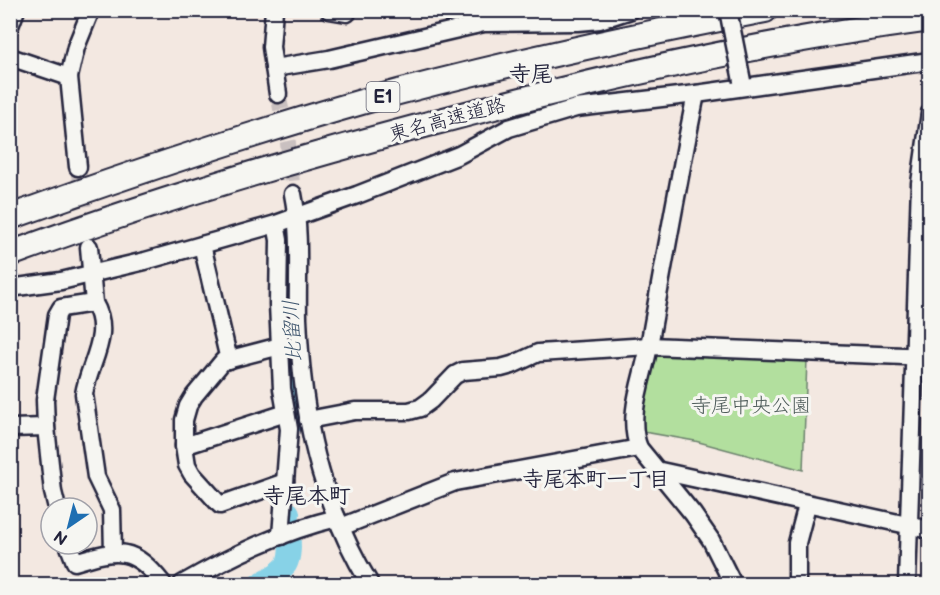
<svg xmlns="http://www.w3.org/2000/svg" width="940" height="595" font-family="'Balsamiq Sans','Klee One',sans-serif">
	<style>
		.green { fill: #b2df9e; stroke: #6a806c; stroke-width: 1.5 }
		.lines { fill: none; stroke-linecap: round; stroke-linejoin: round }
		.river { stroke: #87d2e7; stroke-width: 22 }
		.minor-tunnel { stroke: #c9c0c0; stroke-width: 16; stroke-dasharray: 16 8; stroke-linecap: butt }
		.minor-casing { stroke: #22223b; stroke-width: 21 }
		.highway-casing { stroke: #22223b; stroke-width: 28 }
		.minor { stroke: #f6f6f2; stroke-width: 16 }
		.highway { stroke: #f6f6f2; stroke-width: 24 }
		.minor-bridge-casing { stroke: #22223b; stroke-width: 21; stroke-linecap: butt }
		.minor-bridge { stroke: #f6f6f2; stroke-width: 16 }
		.labels { text-anchor: middle; stroke-width: 6; stroke-linejoin: round; paint-order: stroke }
		.shield { fill: #f6f6f2; stroke: #626272; stroke-width: 1.5 }
		.shield-label { font-size: 18px; font-weight: bold; fill: #22223b }
		.street-label { font-size: 20px; fill: #22223b; stroke: #f6f6f2 }
		.park-label { font-size: 20px; fill: #4d5b59; stroke: #f6f6f2 }
		.water-label { font-size: 21px; font-style: italic; fill: #40576f; stroke: #f6f6f2 }
		.neighbourhood-label { font-size: 21px; font-weight: bold; fill: #22223b; stroke: #f6f6f2 }
		.quarter-label { font-size: 22px; font-weight: bold; fill: #22223b; stroke: #f6f6f2 }
	</style>
	<rect width="100%" height="100%" fill="#f3e8e1"/>
	<filter id="ink" filterUnits="userSpaceOnUse"><feTurbulence type="fractalNoise" baseFrequency=".0167" numOctaves="2"/><feDisplacementMap in="SourceGraphic" scale="12" xChannelSelector="R" yChannelSelector="G"/><feConvolveMatrix kernelMatrix="1 2 1 2 8 2 1 2 1" color-interpolation-filters="sRGB"/></filter>
	<g filter="url(#ink)">
		<path class="green" d="M655 353 807 359 803 470 695 441 639 431V413Z"/>
		<g class="lines">
			<g class="river">
				<path d="M291 242C287 300 288 362 299 420"/>
				<path d="M259 584C267 579 280 573 286 565 294 551 287 528 289 513"/>
			</g>
			<g class="minor-tunnel">
				<path d="M278 94 288 143 293 194"/>
				<path d="M78 167 88 237"/>
			</g>
			<g class="minor-casing">
				<g id="minor">
					<path d="M274 10 271 47 278 94"/>
					<path d="M329 10 347 13"/>
					<path d="M468 10 473 17 474 25"/>
					<path d="M10 26 16 10"/>
					<path d="M10 57 69 77"/>
					<path d="M274 68 329 59 484 23 578 22 600 20 631 10"/>
					<path d="M696 94C679 178 664 262 649 346 643 379 626 416 639 448L693 514 711 540 733 584"/>
					<path d="M78 167 69 77 76 47 91 10"/>
					<path d="M293 194C301 234 297 277 298 318 302 416 319 500 370 584"/>
					<path d="M276 224 279 240 278 304 282 389 289 429 281 536"/>
					<path d="M202 245 229 360"/>
					<path d="M10 288 61 281 145 261 276 224 357 195 459 155 509 128 576 108 696 94 930 61"/>
					<path d="M94 303C113 335 89 362 84 394L96 477 112 510 113 553"/>
					<path d="M280 346 223 361 194 396 188 406 184 420V446L187 465 192 474 220 505 285 482"/>
					<path d="M308 420 355 411H409L420 408 431 400 455 375 463 371 501 368 512 365 538 353 649 346 930 357"/>
					<path d="M10 428 46 427"/>
					<path d="M184 446 286 413"/>
					<path d="M656 470 930 530"/>
					<path d="M57 508 53 492 46 427 45 400 57 315 61 308 94 303 89 247"/>
					<path d="M341 527 455 482 639 448"/>
					<path d="M68 544 75 562C119 548 134 547 163 584"/>
					<path d="M182 584C231 556 282 531 337 518"/>
					<path d="M797 584V543L807 505"/>
					<path d="M907 584 920 183 930 113"/>
				</g>
			</g>
			<g class="highway-casing">
				<g id="highway">
					<path d="M10 217C127 175 246 135 365 101 497 65 631 36 765 10"/>
					<path d="M10 254C145 204 282 163 421 126 588 81 757 42 930 19"/>
				</g>
			</g>
			<use href="#minor" class="minor"/>
			<use href="#highway" class="highway"/>
			<g class="minor-bridge-casing">
				<path id="minor-bridge" d="M728 10 742 81"/>
			</g>
			<use href="#minor-bridge" class="minor-bridge"/>
		</g>
	</g>
	<g class="labels">
		<rect class="shield" x="366.5" y="82" width="33" height="30" rx="4.5"/>
		<g class="shield-label">
			<text x="383" y="103">E1</text>
		</g>
		<g class="street-label">
			<text transform="translate(447 119) rotate(-15)" y="7">東名高速道路</text>
		</g>
		<g class="park-label">
			<text x="751" y="412">寺尾中央公園</text>
		</g>
		<g class="water-label">
			<text transform="translate(292 331) rotate(-93)" y="7">比留川</text>
		</g>
		<g class="neighbourhood-label">
			<text x="596" y="486">寺尾本町一丁目</text>
		</g>
		<g class="quarter-label">
			<text x="531" y="81">寺尾</text>
			<text x="307" y="503">寺尾本町</text>
		</g>
	</g>
	<rect width="940" height="595" fill="none" stroke="#f6f6f2" stroke-width="36"/>
	<rect x="18" y="18" width="904" height="559" fill="none" stroke="#22223b" stroke-width="2" filter="url(#ink)"/>
	<g transform="translate(69 526) rotate(215)"><circle r="28" fill="#f6f6f2" stroke="#a1a1a9" stroke-width="1.5"/>
	<path d="M0-4.5L10 22L0 15L-10 22Z" fill="#1f6fb2"/>
	<text y="-9" font-size="16" font-weight="bold" text-anchor="middle" fill="#22223b">N</text>
	</g>
</svg>
